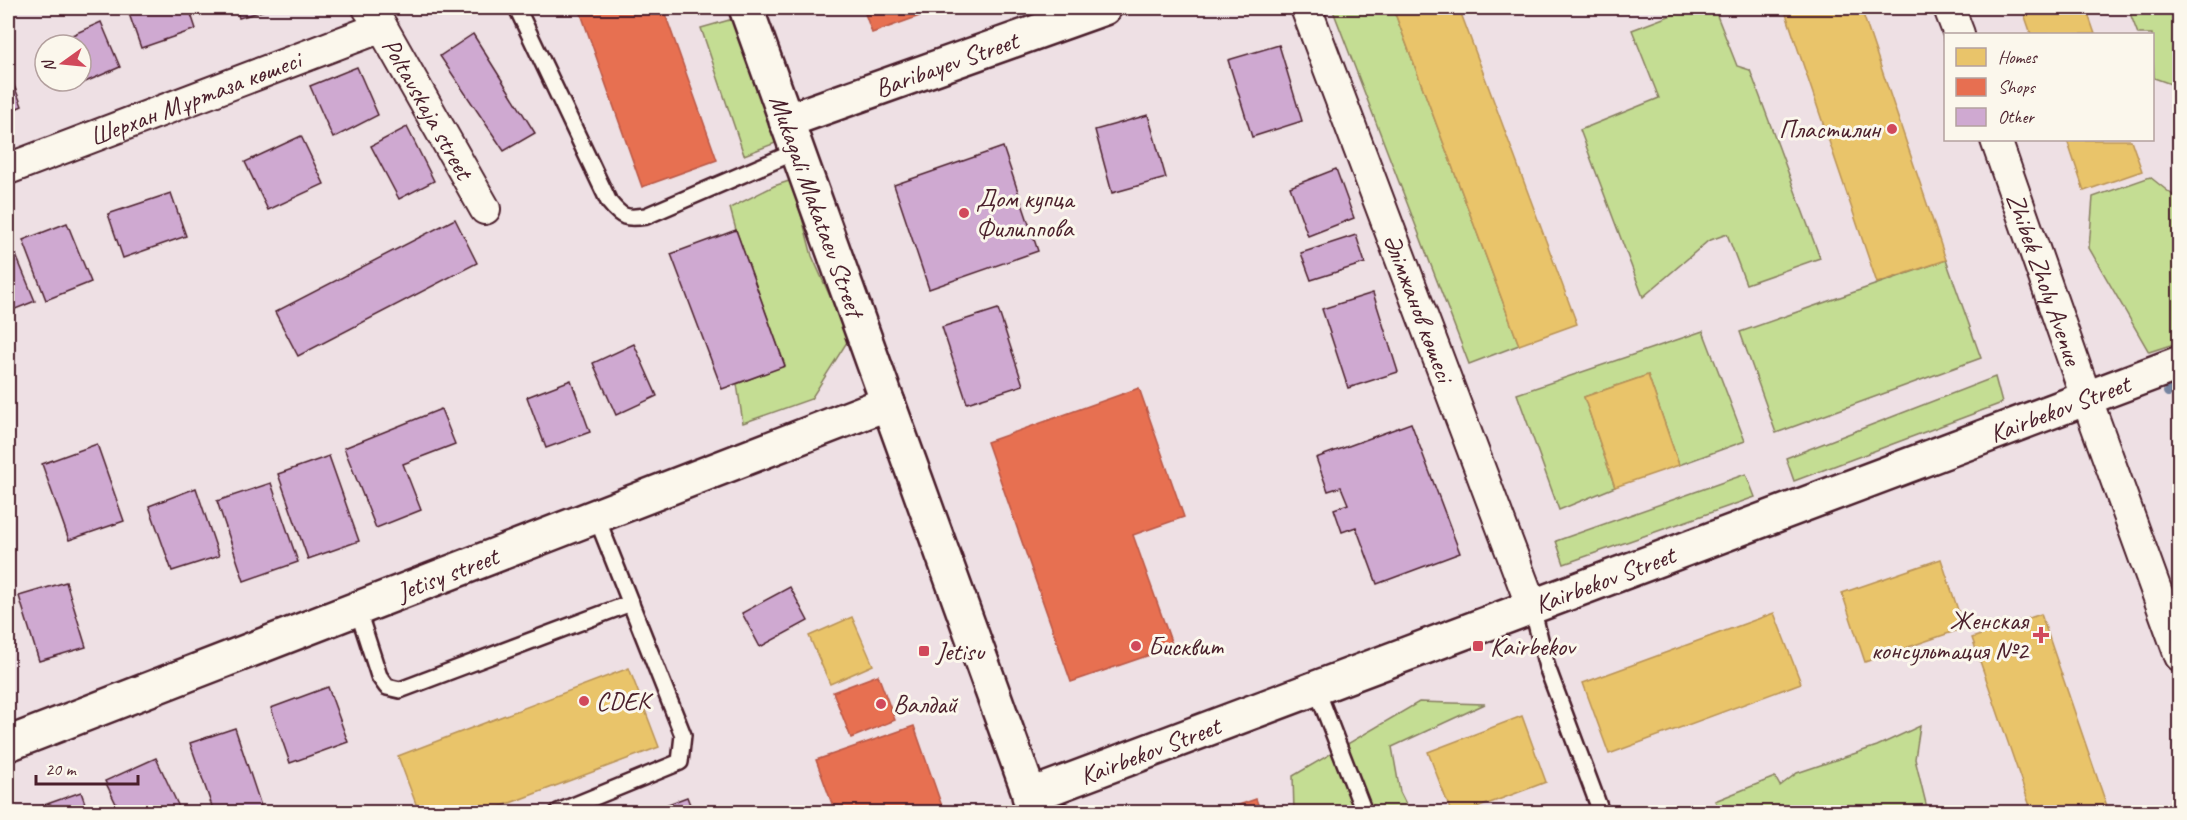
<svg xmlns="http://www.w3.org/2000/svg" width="2187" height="820" font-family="Caveat,sans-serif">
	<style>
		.green { fill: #c4dd93; stroke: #877e5f; stroke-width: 1.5 }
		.homes { fill: #e9c46a; stroke: #b99257; stroke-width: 1.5 }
		.shops { fill: #e76f51; stroke: #b85746; stroke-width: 1.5 }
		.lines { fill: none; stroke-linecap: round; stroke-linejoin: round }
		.stream { stroke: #7484a0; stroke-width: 10 }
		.building { fill: #cfa9d1; stroke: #4a1f2b; stroke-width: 1.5 }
		.service-casing { stroke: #4a1f2b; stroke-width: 20 }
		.minor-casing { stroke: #4a1f2b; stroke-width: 34 }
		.tertiary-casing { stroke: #4a1f2b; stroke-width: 38 }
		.secondary-casing { stroke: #4a1f2b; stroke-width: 38 }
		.service { stroke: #fbf7ec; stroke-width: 15 }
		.minor { stroke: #fbf7ec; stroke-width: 30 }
		.tertiary { stroke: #fbf7ec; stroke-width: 33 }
		.secondary { stroke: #fbf7ec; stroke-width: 33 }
		.poi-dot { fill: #d1495b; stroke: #fbf7ec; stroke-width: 2 }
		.labels { text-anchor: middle; stroke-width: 6; stroke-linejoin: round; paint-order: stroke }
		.street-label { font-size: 26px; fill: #4a1f2b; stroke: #fbf7ec }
		.poi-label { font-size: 26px; fill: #4a1f2b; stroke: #fbf7ec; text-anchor: start }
	</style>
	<rect width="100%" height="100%" fill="#eee0e4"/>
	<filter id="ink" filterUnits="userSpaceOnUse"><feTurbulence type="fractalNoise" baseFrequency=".0167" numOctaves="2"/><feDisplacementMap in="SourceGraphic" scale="12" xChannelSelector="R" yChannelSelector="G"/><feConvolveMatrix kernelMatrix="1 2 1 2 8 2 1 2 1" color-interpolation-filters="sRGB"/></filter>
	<g filter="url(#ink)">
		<g class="green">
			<path d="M1332 8H1393L1519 345 1469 364Z"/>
			<path d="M1690 8H1714L1737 66 1750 70 1820 258 1746 284 1727 234 1708 241 1643 297 1580 130 1659 98 1632 30Z"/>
			<path d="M2128 8H2179V87L2154 78 2152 34H2138Z"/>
			<path d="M733 19 778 142 744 155 701 28Z"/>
			<path d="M2150 177 2179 200 2180 342 2149 352 2089 248 2093 197Z"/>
			<path d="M792 180 812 256 849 339 811 399 743 423 737 384 785 365 736 230 730 208 774 186Z"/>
			<path d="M1946 260 1981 358 1776 433 1740 332Z"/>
			<path d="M1703 331 1745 441 1679 465 1648 375 1584 397 1615 487 1559 510 1517 394Z"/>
			<path d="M1995 377 2002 403 1794 481 1786 458Z"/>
			<path d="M1746 474 1755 497 1564 564 1556 541Z"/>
			<path d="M1419 702 1485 704 1392 747 1400 792 1410 812H1294L1293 776Z"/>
			<path d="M1920 726 1915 759 1928 812H1720L1715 801 1775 777 1780 786 1797 773 1877 746Z"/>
		</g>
		<g class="homes">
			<path d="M1393 8H1459L1577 324 1519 345Z"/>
			<path d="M1784 8H1861L1946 260 1877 283Z"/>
			<path d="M2022 8H2086L2095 34H2031Z"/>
			<path d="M2180 123V150L2172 126Z"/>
			<path d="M2067 140H2131L2142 171 2084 191Z"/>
			<path d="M1648 375 1679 465 1615 487 1584 397Z"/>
			<path d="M1941 559 1964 628 1865 662 1842 593Z"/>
			<path d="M1774 613 1801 683 1609 754 1583 683Z"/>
			<path d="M2041 614 2109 812H2032L1972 638Z"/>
			<path d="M852 617 873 665 830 684 809 636Z"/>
			<path d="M629 668 659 747 486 812H419L398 756Z"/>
			<path d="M1522 716 1546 782 1466 812H1451L1428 752Z"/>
		</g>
		<g class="shops">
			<path d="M579 8H663L717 160 642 187Z"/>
			<path d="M863 8H942L872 33Z"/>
			<path d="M1139 388 1184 517 1133 535 1173 647 1071 682 987 442Z"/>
			<path d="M878 675 895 720 851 738 833 692Z"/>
			<path d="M914 726 944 812H835L816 760Z"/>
			<path d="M1256 799 1261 812H1219Z"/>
		</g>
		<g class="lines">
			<path class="stream" d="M2168 392 2180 388"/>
		</g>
		<g class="building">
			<path d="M127 8H189L196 29 141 48Z"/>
			<path d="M236 8H272L239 18Z"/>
			<path d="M101 22 120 67 69 89 65 81H81V45H50Z"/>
			<path d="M473 34 535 133 504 151 440 56Z"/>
			<path d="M1279 45 1302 121 1252 137 1228 60Z"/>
			<path d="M357 67 378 115 333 138 310 86Z"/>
			<path d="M8 70 22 106 8 112Z"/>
			<path d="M1148 115 1166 178 1112 193 1095 130Z"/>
			<path d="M407 127 434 181 399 199 371 146Z"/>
			<path d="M301 136 324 184 268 210 245 162Z"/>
			<path d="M1003 147 1038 251 929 289 894 185Z"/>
			<path d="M1336 169 1354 218 1308 236 1290 187Z"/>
			<path d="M171 193 186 236 123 258 108 214Z"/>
			<path d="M455 219 477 263 298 356 275 312Z"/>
			<path d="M67 223 91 282 46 300 23 240Z"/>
			<path d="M736 230 785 366 722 389 671 254Z"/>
			<path d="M1356 235 1365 263 1311 280 1301 253Z"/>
			<path d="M8 236 35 301 8 312Z"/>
			<path d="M1373 293 1398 372 1348 388 1322 309Z"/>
			<path d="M998 309 1023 385 967 403 942 327Z"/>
			<path d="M634 344 657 396 616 415 593 363Z"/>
			<path d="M571 380 590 432 546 448 527 397Z"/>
			<path d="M441 409 455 444 403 464 421 510 376 528 344 448Z"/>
			<path d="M1411 423 1460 553 1377 584 1356 527 1342 532 1334 509 1348 504 1341 487 1328 491 1316 458Z"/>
			<path d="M97 444 124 521 69 540 42 464Z"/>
			<path d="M329 456 359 541 308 559 278 474Z"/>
			<path d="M271 483 298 562 244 581 217 501Z"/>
			<path d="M196 488 219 556 172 571 149 506Z"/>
			<path d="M66 582 86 647 39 661 19 596Z"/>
			<path d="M790 587 808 621 760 647 742 613Z"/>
			<path d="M328 687 348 742 290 763 271 708Z"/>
			<path d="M235 728 263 812H214L190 743Z"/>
			<path d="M156 758 179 807 167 812H120L105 781Z"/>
			<path d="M81 792 88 812H34L33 809Z"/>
			<path d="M687 797 693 812H647Z"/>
		</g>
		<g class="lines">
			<g class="service-casing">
				<g id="service">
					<path d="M517 8 609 202C622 218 626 219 646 216L797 151"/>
					<path d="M1532 607 1547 667 1601 812"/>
					<path d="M357 608 379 676 387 687 400 690 631 603"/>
					<path d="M1316 688 1364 812"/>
					<path d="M1035 810 1064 812"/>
					<path d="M558 812 680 762 683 735 596 516"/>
				</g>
			</g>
			<g class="minor-casing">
				<g id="minor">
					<path id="s1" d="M368 8 382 27 485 209"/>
					<path id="s2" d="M1306 8 1532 607"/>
					<path d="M1949 8 1959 34"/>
					<path id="s3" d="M1996 140 2086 397 2180 656"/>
					<path id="s4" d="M8 169 382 27"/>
				</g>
			</g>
			<g class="tertiary-casing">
				<g id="tertiary">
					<path id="s5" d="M746 8 888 403"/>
					<path id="s6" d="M786 121 1104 8"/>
				</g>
			</g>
			<g class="secondary-casing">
				<g id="secondary">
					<path id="s7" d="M8 744 888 403 1036 812"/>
					<path id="s8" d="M1029 796 2180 363"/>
				</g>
			</g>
			<use href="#service" class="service"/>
			<use href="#minor" class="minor"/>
			<use href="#tertiary" class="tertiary"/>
			<use href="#secondary" class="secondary"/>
		</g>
	</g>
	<g class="poi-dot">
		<circle cx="1892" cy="129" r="6"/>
		<circle cx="964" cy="213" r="6"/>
		<path d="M2038 626h6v6h6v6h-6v6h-6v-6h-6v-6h6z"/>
		<circle cx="1136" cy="646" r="6"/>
		<rect x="1472" y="640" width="12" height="12" rx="3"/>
		<rect x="918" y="645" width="12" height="12" rx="3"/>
		<circle cx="584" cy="701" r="6"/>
		<circle cx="881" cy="704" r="6"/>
	</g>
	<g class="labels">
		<g class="street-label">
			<text dy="9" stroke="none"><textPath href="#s6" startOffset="170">Baribayev Street</textPath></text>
			<text dy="9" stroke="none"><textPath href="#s4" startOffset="200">Шерхан Мұртаза көшесі</textPath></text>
			<text dy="9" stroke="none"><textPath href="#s1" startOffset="117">Poltavskaja street</textPath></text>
			<text dy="9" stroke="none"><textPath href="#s5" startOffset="210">Mukagali Makataev Street</textPath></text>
			<text dy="9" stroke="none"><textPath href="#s3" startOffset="147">Zhibek Zholy Avenue</textPath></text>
			<text dy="9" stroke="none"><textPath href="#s2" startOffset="320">Әлімжанов көшесі</textPath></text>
			<text dy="9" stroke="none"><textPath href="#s8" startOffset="1101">Kairbekov Street</textPath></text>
			<text dy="9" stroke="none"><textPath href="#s7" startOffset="471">Jetisy street</textPath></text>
			<text dy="9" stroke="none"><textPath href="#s8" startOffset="615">Kairbekov Street</textPath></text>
			<text dy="9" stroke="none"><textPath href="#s8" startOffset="129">Kairbekov Street</textPath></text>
		</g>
		<g class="poi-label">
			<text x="1880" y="138" text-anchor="end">Пластилин</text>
			<text x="976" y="207">Дом купца<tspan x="976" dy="30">Филиппова</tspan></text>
			<text x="2028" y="629" text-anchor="end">Женская<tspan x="2028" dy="30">консультация №2</tspan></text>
			<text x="1148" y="655">Бисквит</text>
			<text x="1490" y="655">Kairbekov</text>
			<text x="936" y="660">Jetisu</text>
			<text x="596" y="710">CDEK</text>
			<text x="893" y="713">Валдай</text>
		</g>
	</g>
	<rect width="2187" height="820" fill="none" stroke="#fbf7ec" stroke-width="30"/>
	<rect x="15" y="15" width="2157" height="790" fill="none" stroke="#4a1f2b" stroke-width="2" filter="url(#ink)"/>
	<rect x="1944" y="33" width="210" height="108" fill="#fbf7ec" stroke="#b4a19f" stroke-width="1.5"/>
	<rect x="1956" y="48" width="30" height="18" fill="#e9c46a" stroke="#b4a19f" stroke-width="1.5"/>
	<text x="1998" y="63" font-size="18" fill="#4a1f2b">Homes</text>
	<rect x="1956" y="78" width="30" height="18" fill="#e76f51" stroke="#b4a19f" stroke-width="1.5"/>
	<text x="1998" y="93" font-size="18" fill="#4a1f2b">Shops</text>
	<rect x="1956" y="108" width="30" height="18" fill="#cfa9d1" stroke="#b4a19f" stroke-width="1.5"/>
	<text x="1998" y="123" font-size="18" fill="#4a1f2b">Other</text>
	<g transform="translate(63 63) rotate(255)"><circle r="28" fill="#fbf7ec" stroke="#b4a19f" stroke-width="1.5"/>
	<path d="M0-4.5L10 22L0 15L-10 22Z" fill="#d1495b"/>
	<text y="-9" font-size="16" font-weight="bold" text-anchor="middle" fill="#4a1f2b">N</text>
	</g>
	<path d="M36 775v9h102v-9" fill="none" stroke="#4a1f2b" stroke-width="3"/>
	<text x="45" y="775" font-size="18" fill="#4a1f2b" stroke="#fbf7ec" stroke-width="4.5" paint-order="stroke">20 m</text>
</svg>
